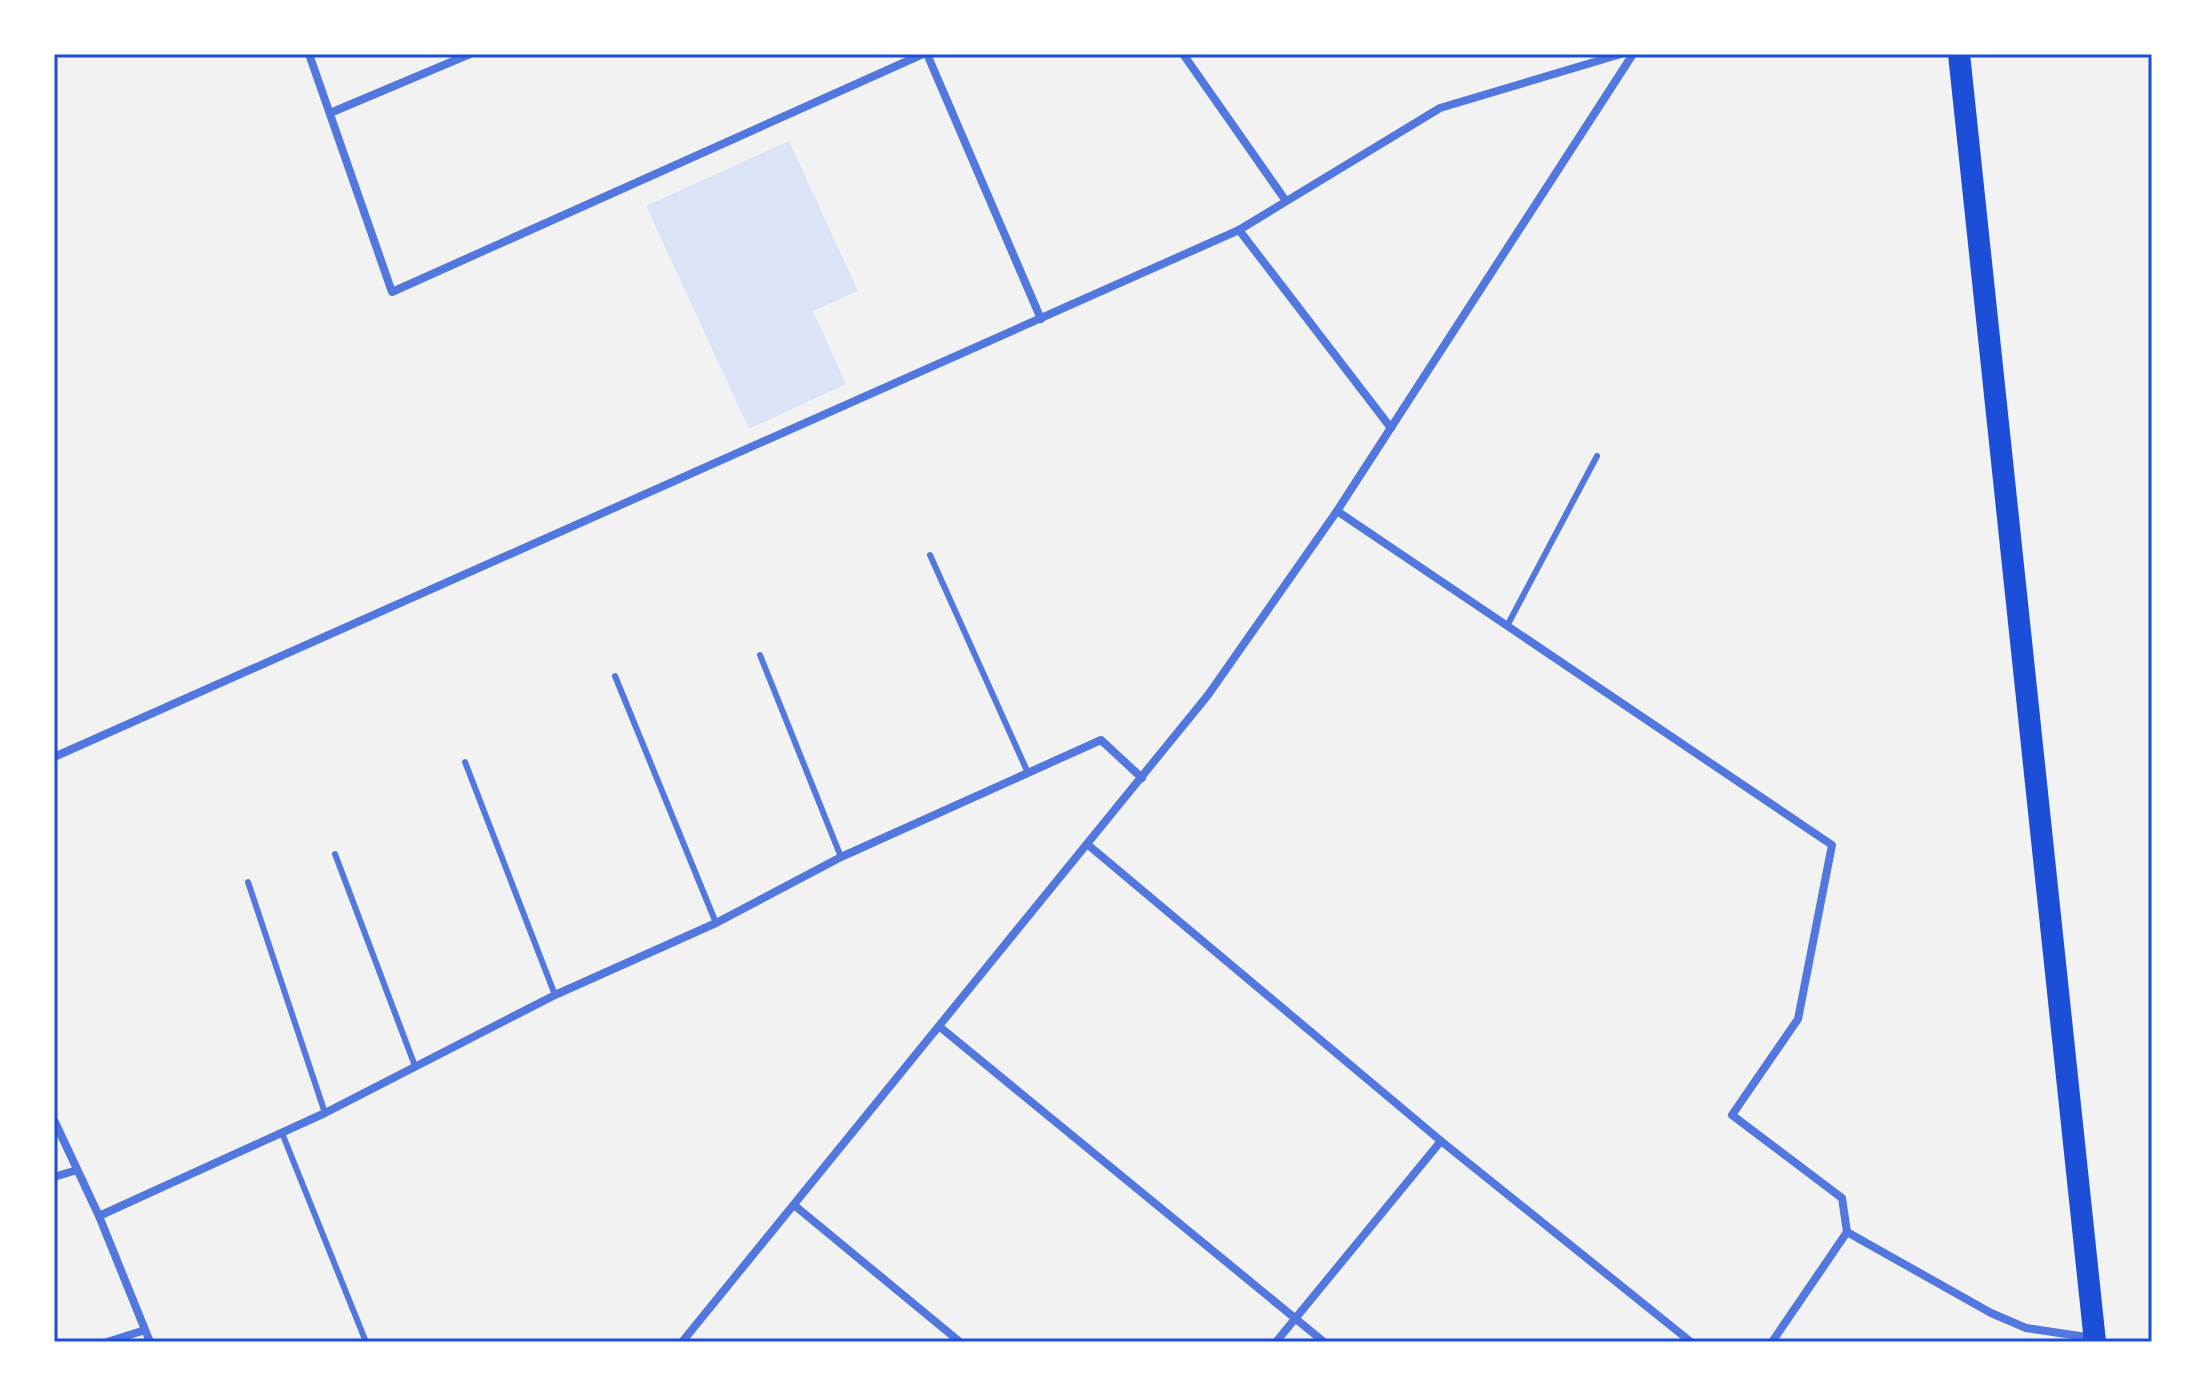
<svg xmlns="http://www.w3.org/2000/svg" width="2206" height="1396" font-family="'Work Sans',sans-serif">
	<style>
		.green { fill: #dbe4f7 }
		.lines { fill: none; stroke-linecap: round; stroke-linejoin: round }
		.service { stroke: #5277de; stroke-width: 6 }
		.minor { stroke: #5277de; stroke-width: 8 }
		.trunk { stroke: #1d4ed8; stroke-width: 22 }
		.neatline { fill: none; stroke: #1d4ed8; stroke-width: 3 }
	</style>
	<rect width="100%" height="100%" fill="#f2f2f2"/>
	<path class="green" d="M789 141 858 291 813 311 846 384 749 429 646 206Z"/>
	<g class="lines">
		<g class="service">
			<path d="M930 555 1028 773"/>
			<path d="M1507 626 1597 456"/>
			<path d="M760 655 841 857"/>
			<path d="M615 676 716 923"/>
			<path d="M465 762 555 995"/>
			<path d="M335 854 415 1066"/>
			<path d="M248 882 325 1113"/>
			<path d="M282 1133 366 1342"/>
		</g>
		<g class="minor">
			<path d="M309 54 392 292 923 54"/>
			<path d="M927 54 1041 319"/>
			<path d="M1183 54 1286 201"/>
			<path d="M330 113 470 54"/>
			<path d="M1239 230 1391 428"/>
			<path d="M1337 511 1832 845 1798 1019 1732 1115 1842 1198 1847 1232 1772 1342"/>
			<path d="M54 757 1239 230 1440 108 1621 54"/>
			<path d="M1087 844 1441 1141 1691 1342"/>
			<path d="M940 1027 1324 1342"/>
			<path d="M54 1120 99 1216 150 1342"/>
			<path d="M54 1177 77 1170"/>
			<path d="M794 1205 960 1342"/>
			<path d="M99 1216 325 1113 555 995 716 923 841 857 1101 740 1142 778"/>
			<path d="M1847 1232 1991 1313 2026 1328 2093 1338"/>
			<path d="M107 1342 145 1330"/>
			<path d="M682 1342 1208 695 1337 511 1633 54"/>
			<path d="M1276 1342 1441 1141"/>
		</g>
		<path class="trunk" d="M1959 54 2095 1342"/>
	</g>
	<rect width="2206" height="1396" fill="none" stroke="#ffffff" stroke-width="112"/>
	<rect x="56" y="56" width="2094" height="1284" class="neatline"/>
</svg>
